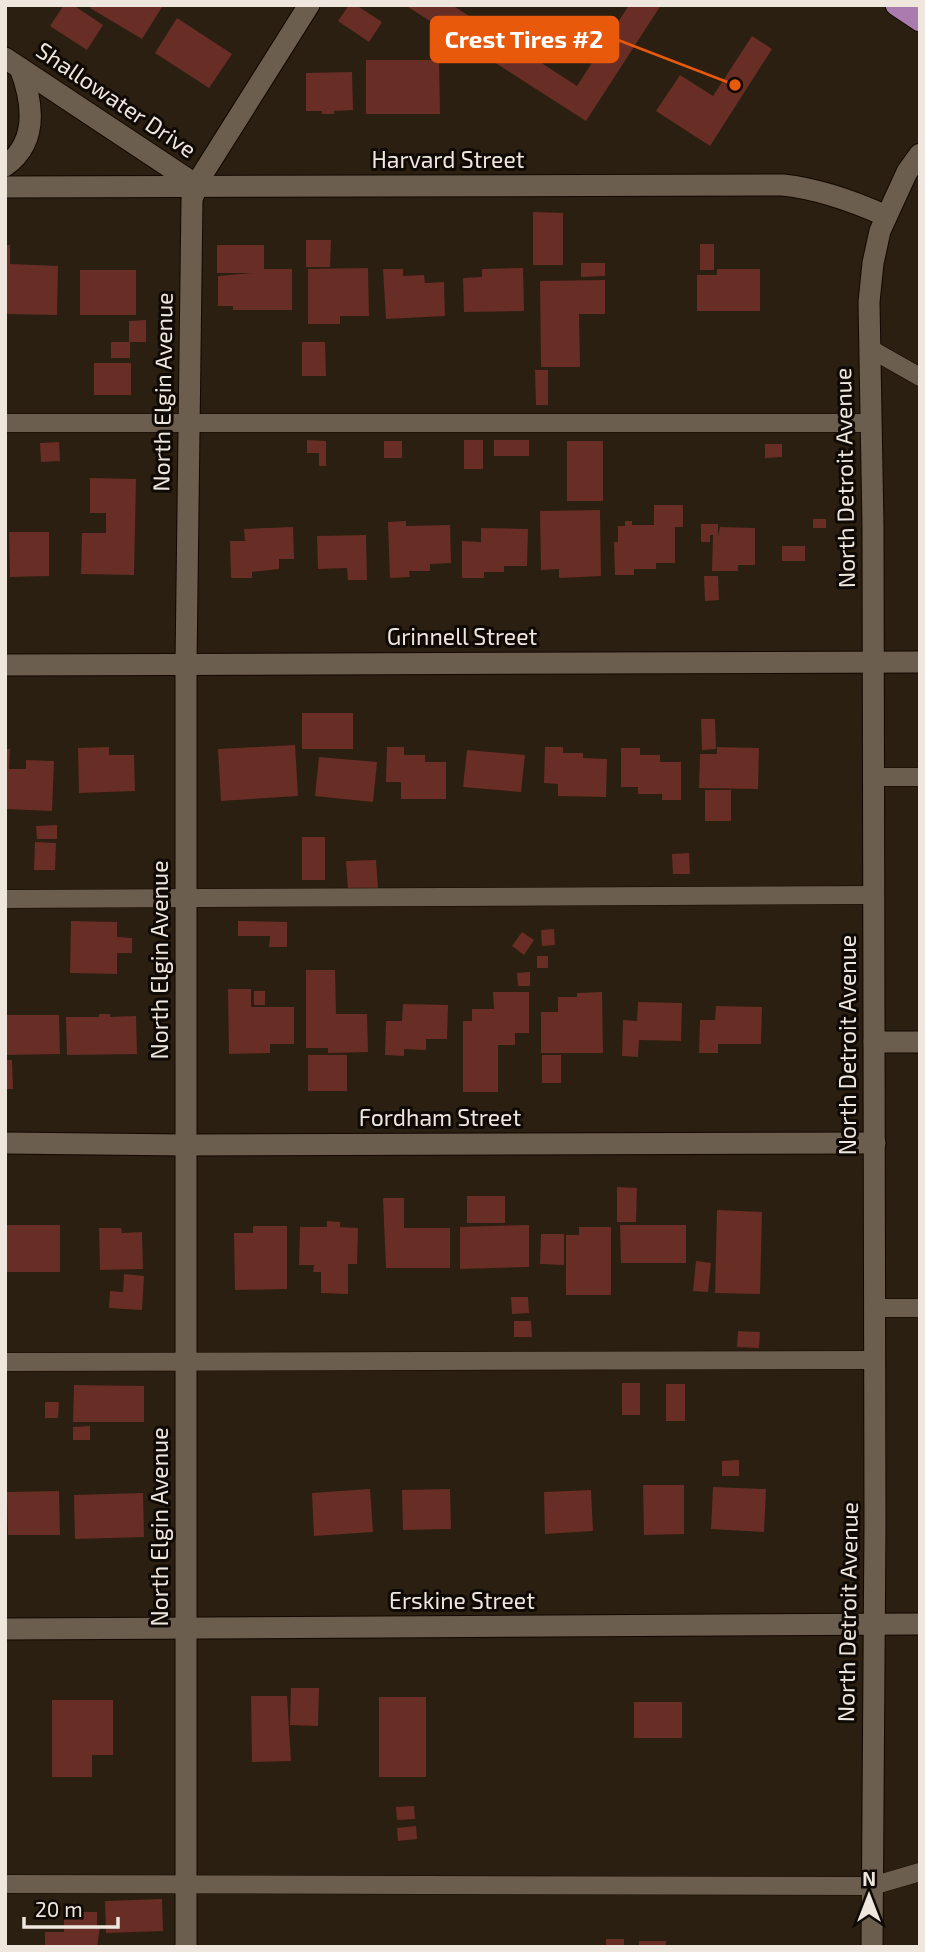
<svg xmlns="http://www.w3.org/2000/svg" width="925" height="1952" font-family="'Exo 2',sans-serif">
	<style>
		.building { fill: #682d24 }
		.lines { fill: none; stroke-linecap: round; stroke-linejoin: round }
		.service-casing { stroke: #130800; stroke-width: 19 }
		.minor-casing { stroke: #130800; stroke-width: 23 }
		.tertiary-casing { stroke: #130800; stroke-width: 23 }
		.trunk-casing { stroke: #130800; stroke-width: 23 }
		.service { stroke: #6b5e4e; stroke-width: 18 }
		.minor { stroke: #6b5e4e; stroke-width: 21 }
		.tertiary { stroke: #6b5e4e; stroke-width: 21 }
		.trunk { stroke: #ab7baf; stroke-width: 21 }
		.labels { text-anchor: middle; stroke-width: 6; stroke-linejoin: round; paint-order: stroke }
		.street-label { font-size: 23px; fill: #efe7de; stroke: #0f0a05 }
		.leader { fill: none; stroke: #e8590c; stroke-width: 2.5 }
		.callout-dot { fill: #e8590c; stroke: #0f0a05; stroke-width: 2.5 }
		.callout { fill: #e8590c; stroke: #e8590c; stroke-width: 2.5 }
		.callout-label { font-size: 24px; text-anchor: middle; font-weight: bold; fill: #fff }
	</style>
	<rect width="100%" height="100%" fill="#2a1f10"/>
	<g class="building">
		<path d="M64 5H73L103 25 87 50 50 26Z"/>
		<path d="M92 5H159L162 7 142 39 90 8Z"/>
		<path d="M349 5H356L382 22 369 42 338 21Z"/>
		<path d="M405 5H452L577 86 629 5H661L586 121Z"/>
		<path d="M177 18 232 54 209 88 155 53Z"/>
		<path d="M752 36 772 49 710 146 656 111 680 75 713 96Z"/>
		<path d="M366 60H439L440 114H366Z"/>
		<path d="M352 72 353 110 334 111V114H322V111H306V73Z"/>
		<path d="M533 212 563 213V265H533Z"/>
		<path d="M306 240H331L330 267H306Z"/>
		<rect x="700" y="244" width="14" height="26"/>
		<path d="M5 245H10V264L58 266 57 315 5 314Z"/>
		<path d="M217 245H264V269H292V310H233V306H218V276L252 273H217Z"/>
		<path d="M581 263H605V276L581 277Z"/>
		<path d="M368 268 369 316H340V324H308V269Z"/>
		<path d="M523 268 524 311 464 312 463 278 482 277V269Z"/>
		<path d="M383 269H403V276L424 275 425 283 444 282 445 316 386 319Z"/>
		<path d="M717 269H760V311H697V275H717Z"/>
		<rect x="80" y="270" width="56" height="45"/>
		<path d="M605 280V314H579L580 367H541L540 281Z"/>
		<path d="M146 320V342H129V321Z"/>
		<rect x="111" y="342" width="19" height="16"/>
		<path d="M302 342H325L326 376H302Z"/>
		<rect x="94" y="363" width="37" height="32"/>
		<path d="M535 370H548V405H536Z"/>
		<path d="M307 440 326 441V466H319V453H307Z"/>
		<rect x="464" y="440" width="19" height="29"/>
		<rect x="494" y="440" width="35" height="16"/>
		<rect x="384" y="441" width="18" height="17"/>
		<rect x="567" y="441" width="36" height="60"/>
		<path d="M59 442 60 461 41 462 40 443Z"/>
		<path d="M765 444H782V457L765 458Z"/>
		<path d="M90 478 136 479 134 575 81 574 82 533H106V513H90Z"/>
		<path d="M654 505H683V527H675V563H656V569H634V575H615L614 542H618V526H625V521H632V525H654Z"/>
		<path d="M600 510 601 576 559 578V569L541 570 540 511Z"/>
		<rect x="813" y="519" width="13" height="9"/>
		<path d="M406 521V526L450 525 451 563 430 564V571H409L410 577 390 578 388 522Z"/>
		<path d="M701 524H718V536L720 527 755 528V565H738V571H712L713 535H710V542H701Z"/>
		<path d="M293 527 294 559H279V569L252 572V578H231L230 541H245L244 529Z"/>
		<path d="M481 528 528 529 527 566H504V572H484V578H462V541L481 542Z"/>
		<path d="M9 532H49V576L10 577Z"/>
		<path d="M366 535 367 580H348L347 568 318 569 317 536Z"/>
		<rect x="782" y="546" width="23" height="15"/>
		<path d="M704 576H718L719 600 705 601Z"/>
		<rect x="302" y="713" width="51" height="36"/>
		<path d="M701 719H715L716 749 702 750Z"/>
		<path d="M295 745 298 796 221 801 218 749Z"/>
		<path d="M109 747V755H134L135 791 79 793 78 748Z"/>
		<path d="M387 747H404V755H425V762H446V799H401V782H386Z"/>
		<path d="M545 747H563V753H583V758L607 759 606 797 558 796V784L544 783Z"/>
		<path d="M717 747 759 748 758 789 699 788 700 754H717Z"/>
		<path d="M621 748H640V755H660V762H681V800H662V794H638V787H621Z"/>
		<path d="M5 749H10L9 769H26V760L54 761 52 811 5 809Z"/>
		<path d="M467 750 525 755 521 792 463 787Z"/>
		<path d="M319 757 377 762 373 802 315 796Z"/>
		<rect x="705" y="790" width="26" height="31"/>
		<path d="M57 825V839H37L36 826Z"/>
		<rect x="302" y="837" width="23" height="43"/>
		<path d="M35 842 56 843 55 870H34Z"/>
		<path d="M689 853 690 874H673L672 854Z"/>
		<path d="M376 860 378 888 348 890 346 861Z"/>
		<path d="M71 921 117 922V937L132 938V953H117V974L70 973Z"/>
		<path d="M238 921 287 922V947H269L270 936H238Z"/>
		<path d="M554 929 555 945 542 946 541 930Z"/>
		<path d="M522 932 534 940 524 955 512 946Z"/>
		<rect x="537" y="956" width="11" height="12"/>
		<path d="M306 970H335L336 1014H367L368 1052 328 1053V1048H306Z"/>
		<path d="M530 972V986H518L517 973Z"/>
		<path d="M228 989H251V1007H294V1044H270V1053L229 1054Z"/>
		<rect x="254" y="991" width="11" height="14"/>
		<path d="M493 992H529V1033H515V1045H498V1092H463V1021H472V1009H494Z"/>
		<path d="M602 992 603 1053H541V1012H558V997H577V993Z"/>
		<path d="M638 1002 682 1003 681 1041 639 1040 638 1057 622 1056 623 1020 637 1021Z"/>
		<path d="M403 1004 448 1005 447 1039H426V1050L404 1049V1056L385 1055 386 1021H402Z"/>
		<path d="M716 1006 762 1007 761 1044H718V1053H699L700 1020H715Z"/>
		<path d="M99 1014H110V1017L136 1016 137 1054 67 1055 66 1017H99Z"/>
		<path d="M5 1015H59L60 1054 5 1055Z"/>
		<rect x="308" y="1055" width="39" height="36"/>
		<rect x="542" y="1055" width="19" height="28"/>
		<path d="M5 1060H12L13 1089H5Z"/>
		<path d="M617 1187 637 1188 636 1222H617Z"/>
		<rect x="467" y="1196" width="38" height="27"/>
		<path d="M383 1198H404V1228H450V1268H386Z"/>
		<path d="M717 1210 762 1212 760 1294 715 1293Z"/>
		<path d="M327 1221 340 1222V1227L358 1228 357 1264H348V1294L321 1293V1272H313L314 1265H299L300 1227H327Z"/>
		<rect x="6" y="1225" width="54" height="47"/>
		<path d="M529 1225V1267L460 1269V1227Z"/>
		<path d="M620 1225H686V1263H621Z"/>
		<path d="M253 1226H287V1289L235 1290 234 1233H253Z"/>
		<path d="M579 1227H611V1295H566V1235H579Z"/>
		<path d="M99 1228H121L122 1233 142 1232 143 1269 100 1270Z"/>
		<path d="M541 1234H564V1265L540 1264Z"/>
		<path d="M696 1261 711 1263 708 1292 693 1291Z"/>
		<path d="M124 1274 144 1276 142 1310 109 1308 110 1291 123 1292Z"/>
		<path d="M511 1297H528L529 1313 512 1314Z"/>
		<path d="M514 1321H531L532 1337H514Z"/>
		<path d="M738 1331 760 1332 759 1348 737 1347Z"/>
		<rect x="622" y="1383" width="18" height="32"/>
		<rect x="666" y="1384" width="19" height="37"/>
		<path d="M74 1385 144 1386V1422H73Z"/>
		<path d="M45 1402H59L58 1418H45Z"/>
		<path d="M90 1426V1440H73V1427Z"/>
		<path d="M739 1460V1476H722V1461Z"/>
		<path d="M643 1485H684V1534L644 1535Z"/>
		<path d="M713 1487 766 1489 764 1532 711 1529Z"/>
		<path d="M370 1489 373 1532 314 1536 312 1493Z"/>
		<path d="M450 1489 451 1529 403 1530 402 1490Z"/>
		<path d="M591 1490 593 1531 545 1534 544 1492Z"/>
		<path d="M59 1491 60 1535H8L7 1492Z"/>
		<path d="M143 1493 144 1537 75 1539 74 1495Z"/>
		<path d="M291 1688H319L318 1726 290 1725Z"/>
		<path d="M251 1696H287L291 1761 252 1762Z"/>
		<rect x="379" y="1697" width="47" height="80"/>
		<path d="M52 1700H113V1755H92V1777H52Z"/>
		<rect x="634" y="1702" width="48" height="36"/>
		<path d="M414 1806 415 1819 397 1820 396 1807Z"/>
		<path d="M416 1826 417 1839 398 1841 397 1828Z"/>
		<path d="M162 1899 163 1931 106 1933 105 1901Z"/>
		<path d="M64 1912H97V1926H100L97 1947H45V1932H64Z"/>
		<rect x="606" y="1939" width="18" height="8"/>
		<rect x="639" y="1941" width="27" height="6"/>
	</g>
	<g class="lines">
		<g class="service-casing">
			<g id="service">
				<path d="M869 348 920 377"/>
				<path d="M5 423H871"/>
				<path d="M873 777H920"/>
				<path d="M5 899 874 895"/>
				<path d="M875 1308H920"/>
				<path d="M5 1362 875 1360"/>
				<path d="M5 1884 872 1886 920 1872"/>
			</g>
		</g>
		<g class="minor-casing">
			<g id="minor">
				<path d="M5 58 198 186"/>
				<path d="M5 166C39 142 33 102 20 68"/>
				<path d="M5 187 783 185C820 189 853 201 886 216"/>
				<path d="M5 665 920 662"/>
				<path d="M874 1042H920"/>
				<path d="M5 1143 186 1145 875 1143"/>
				<path d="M186 1947V664L192 199 202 175 309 5"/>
			</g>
		</g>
		<g class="tertiary-casing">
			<g id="tertiary">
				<path d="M5 1629 920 1624"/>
				<path d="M872 1947 875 1524 873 526 869 302 873 263 880 231 907 172 920 154"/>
			</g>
		</g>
		<g class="trunk-casing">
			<path id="trunk" d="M896 5 920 21"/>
		</g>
		<use href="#service" class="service"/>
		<use href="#minor" class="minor"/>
		<use href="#tertiary" class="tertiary"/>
		<use href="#trunk" class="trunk"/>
	</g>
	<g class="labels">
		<g class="street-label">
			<text transform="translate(116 100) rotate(34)" y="8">Shallowater Drive</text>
			<text x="448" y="168">Harvard Street</text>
			<text transform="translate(163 392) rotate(-89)" y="8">North Elgin Avenue</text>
			<text transform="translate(845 478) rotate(-91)" y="8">North Detroit Avenue</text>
			<text x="462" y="645">Grinnell Street</text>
			<text transform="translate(160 960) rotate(-90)" y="8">North Elgin Avenue</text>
			<text transform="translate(848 1045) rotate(-90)" y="8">North Detroit Avenue</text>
			<text x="440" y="1126">Fordham Street</text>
			<text transform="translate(160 1527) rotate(-90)" y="8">North Elgin Avenue</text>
			<text x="462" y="1609">Erskine Street</text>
			<text transform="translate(848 1612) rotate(-89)" y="8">North Detroit Avenue</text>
		</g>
	</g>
	<path class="leader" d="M735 85L618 40"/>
	<circle class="callout-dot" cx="735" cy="85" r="7"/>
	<rect class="callout" x="431" y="17" width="187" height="45" rx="7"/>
	<g class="callout-label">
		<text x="524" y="48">Crest Tires #2</text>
	</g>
	<rect width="925" height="1952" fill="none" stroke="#efe7de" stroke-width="14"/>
	<g transform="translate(869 1896)" stroke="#0f0a05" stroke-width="5" paint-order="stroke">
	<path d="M0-5L12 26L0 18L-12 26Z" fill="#efe7de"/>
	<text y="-10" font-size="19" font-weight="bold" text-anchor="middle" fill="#efe7de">N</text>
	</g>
	<path d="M24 1917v10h94v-10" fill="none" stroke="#efe7de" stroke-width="3.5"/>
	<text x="35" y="1917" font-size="21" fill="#efe7de" stroke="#0f0a05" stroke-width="5" paint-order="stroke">20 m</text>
</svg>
